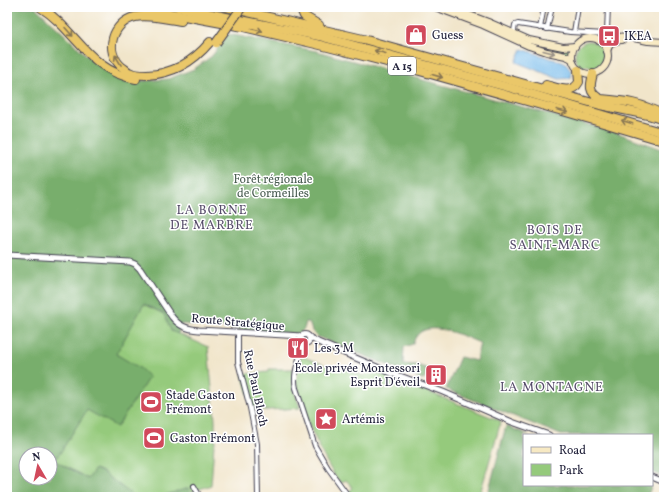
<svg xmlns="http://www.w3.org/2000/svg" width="671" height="504" font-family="Vollkorn,serif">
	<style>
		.green { fill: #95ca7c; stroke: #5c765c }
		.forest { fill: #78ae6c; stroke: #4d6854; fill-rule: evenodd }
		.water { fill: #73b9ea; stroke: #4a6e92 }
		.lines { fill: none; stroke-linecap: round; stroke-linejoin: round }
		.minor-casing { stroke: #413f50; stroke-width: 6 }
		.tertiary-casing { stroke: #413f50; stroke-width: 7 }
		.secondary-casing { stroke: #413f50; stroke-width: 8 }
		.motorway-casing { stroke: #413f50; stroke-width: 10 }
		.minor { stroke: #fff; stroke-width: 4 }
		.tertiary { stroke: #fff; stroke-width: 5 }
		.secondary { stroke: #f7e9c3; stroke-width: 6 }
		.motorway { stroke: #eac769; stroke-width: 8 }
		.motorway-bridge-casing { stroke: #413f50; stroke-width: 10; stroke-linecap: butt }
		.motorway-bridge { stroke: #eac769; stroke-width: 8 }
		.oneway { stroke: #867452 }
		.oneway2 { stroke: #978f86 }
		.labels { text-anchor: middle; stroke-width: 3; stroke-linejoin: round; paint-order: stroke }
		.shield { fill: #fff; stroke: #646476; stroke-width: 1 }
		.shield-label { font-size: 11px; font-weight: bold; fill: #22223b }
		.poi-label { font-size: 12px; fill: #22223b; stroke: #fff; text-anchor: start }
		.park-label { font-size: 12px; fill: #4a5d52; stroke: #fff }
		.street-label { font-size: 12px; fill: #22223b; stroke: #fff }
		.neighbourhood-label { font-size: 13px; letter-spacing: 1px; fill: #574d6b; stroke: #fff }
	</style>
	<rect width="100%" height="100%" fill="#fff"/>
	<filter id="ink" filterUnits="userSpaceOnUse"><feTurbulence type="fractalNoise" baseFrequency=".025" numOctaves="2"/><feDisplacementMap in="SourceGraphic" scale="8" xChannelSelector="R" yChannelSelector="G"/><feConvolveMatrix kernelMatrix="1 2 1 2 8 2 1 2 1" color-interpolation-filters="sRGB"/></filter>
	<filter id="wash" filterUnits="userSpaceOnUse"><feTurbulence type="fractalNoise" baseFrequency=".012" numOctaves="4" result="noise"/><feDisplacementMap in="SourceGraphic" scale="16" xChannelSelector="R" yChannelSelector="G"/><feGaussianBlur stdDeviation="0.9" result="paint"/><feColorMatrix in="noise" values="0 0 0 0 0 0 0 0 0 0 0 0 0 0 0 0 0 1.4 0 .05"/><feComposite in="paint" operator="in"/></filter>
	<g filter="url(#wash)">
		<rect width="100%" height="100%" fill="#f1e5ca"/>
		<g class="green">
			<path d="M588 41C605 42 610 63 594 70L588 66 580 67C571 57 575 44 588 41Z"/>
			<path d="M529 44 570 49 569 55Z"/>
			<path d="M141 303 164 314 172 331 208 347 215 420V443L214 444 211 485 177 497H122L55 461Z"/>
			<path d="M301 356 338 370 347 369 364 376 368 368 501 421 479 497H352L348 492 353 488 346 480 341 483 334 475 323 455 306 418 296 381Z"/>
			<path d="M269 369H294C291 385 295 393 300 408L253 411 242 374 269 372Z"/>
		</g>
		<g class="forest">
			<path d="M7 7H35L86 55 116 77 144 81 168 79 194 69 212 56 228 34 316 51 615 132 664 150V477L652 472V435H561L446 389 460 357 476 361 480 343C462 336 420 314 413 344L404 347 403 364 417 365 428 369 424 380 316 336 312 331 309 322H306L304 329 299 334 181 324 178 334 171 331 164 314 144 304 116 354 141 369 149 377 117 427 87 410 55 461 88 479 95 469 102 472 135 497H7ZM26 454H50V478H26Z"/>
			<path d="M506 426 529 435H524V485H652L647 497H487Z"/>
			<path d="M189 488 190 497H158Z"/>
		</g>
		<path class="water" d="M522 49 565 63 571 71V78L559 79 516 62Z"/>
	</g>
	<g filter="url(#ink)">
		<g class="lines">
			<g class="minor-casing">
				<g id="minor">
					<path d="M540 28 544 7"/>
					<path d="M547 29 552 7"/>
					<path d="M514 31 515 25 518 24 570 32 606 34 607 31 608 7"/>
					<path d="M574 32 578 7"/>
					<path d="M238 332V362L250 408 257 444 258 497"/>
					<path d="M304 343C300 358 292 373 296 388L315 446 328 468 349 497"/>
					<path d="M194 486 200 497"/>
				</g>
			</g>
			<g class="tertiary-casing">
				<g id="tertiary">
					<path d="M7 255 130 262 135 264 140 269 172 317C179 326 187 329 199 330L302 336"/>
					<circle cx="305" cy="339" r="4.5"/>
					<path d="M309 337 318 342 403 378"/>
					<path d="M400 376 443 392 512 422 549 435"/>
					<path d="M652 477 664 482"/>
				</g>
			</g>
			<g class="secondary-casing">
				<g id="secondary">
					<path d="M435 7 483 25 529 46 547 52 566 56 572 59"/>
					<path d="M448 7 488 22 529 40 563 47 575 46"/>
					<circle cx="590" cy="56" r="18"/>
					<path d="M599 41 625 36 648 41 664 42"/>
					<path d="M607 51C609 43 614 40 622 40"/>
				</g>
			</g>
			<g class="motorway-casing">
				<g id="motorway">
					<path d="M40 7C77 30 88 71 136 79"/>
					<path d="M136 7 243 27 320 45 402 66 566 112 664 141"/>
					<path d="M178 7 319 36 511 88 664 133"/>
					<path d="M226 7 363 39 600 105 648 115 664 120"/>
					<path d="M300 7 304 16 319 25"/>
					<path d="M181 21C167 19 149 14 135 17 113 22 103 51 122 67 124 68 127 71 129 72 134 75 142 75 147 75 173 74 194 61 210 42"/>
					<path d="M593 74C590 85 588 93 601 99 626 101 641 103 664 115"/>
					<path d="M546 85C558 88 572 95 579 82L578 70"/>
				</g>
			</g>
			<use href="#minor" class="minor"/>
			<use href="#tertiary" class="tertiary"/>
			<use href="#secondary" class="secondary"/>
			<use href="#motorway" class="motorway"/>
			<g class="motorway-bridge-casing">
				<path id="motorway-bridge" d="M216 43 242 7"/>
			</g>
			<use href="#motorway-bridge" class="motorway-bridge"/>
		</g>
		<defs><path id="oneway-shaft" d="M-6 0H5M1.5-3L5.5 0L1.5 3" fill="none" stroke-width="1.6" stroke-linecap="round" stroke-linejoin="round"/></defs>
		<g class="oneway">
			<use href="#oneway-shaft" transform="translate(257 30) rotate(13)"/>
			<use href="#oneway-shaft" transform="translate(69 32) rotate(48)"/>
			<use href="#oneway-shaft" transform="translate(380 52) rotate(-165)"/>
			<use href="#oneway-shaft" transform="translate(118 60) rotate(-121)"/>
			<use href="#oneway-shaft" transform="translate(437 76) rotate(16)"/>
			<use href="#oneway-shaft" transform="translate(562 111) rotate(15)"/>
			<use href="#oneway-shaft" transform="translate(627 122) rotate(-162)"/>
		</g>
		<use class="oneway2" href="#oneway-shaft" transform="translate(549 52) rotate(14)"/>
	</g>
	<defs>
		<g id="shop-square" transform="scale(1.15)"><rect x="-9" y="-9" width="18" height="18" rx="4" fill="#d1495b" stroke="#fff"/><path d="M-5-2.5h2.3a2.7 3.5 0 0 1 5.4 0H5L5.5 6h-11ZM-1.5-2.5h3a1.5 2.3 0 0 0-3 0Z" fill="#fff"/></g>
		<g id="bus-square" transform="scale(1.15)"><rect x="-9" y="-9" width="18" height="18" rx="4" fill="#d1495b" stroke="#fff"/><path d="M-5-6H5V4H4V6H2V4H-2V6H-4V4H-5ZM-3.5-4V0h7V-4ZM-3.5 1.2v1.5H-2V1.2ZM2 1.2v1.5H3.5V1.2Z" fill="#fff"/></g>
		<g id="restaurant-square" transform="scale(1.15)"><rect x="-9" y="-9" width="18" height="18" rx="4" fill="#d1495b" stroke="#fff"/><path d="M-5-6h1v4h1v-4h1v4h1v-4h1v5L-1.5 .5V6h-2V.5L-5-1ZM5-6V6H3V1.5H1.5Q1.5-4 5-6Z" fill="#fff"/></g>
		<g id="building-square" transform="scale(1.15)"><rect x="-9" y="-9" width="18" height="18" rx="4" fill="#d1495b" stroke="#fff"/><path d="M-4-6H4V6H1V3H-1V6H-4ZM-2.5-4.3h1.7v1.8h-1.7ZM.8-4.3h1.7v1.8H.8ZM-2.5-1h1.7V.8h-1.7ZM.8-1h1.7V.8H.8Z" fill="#fff"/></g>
		<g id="stadium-square" transform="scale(1.15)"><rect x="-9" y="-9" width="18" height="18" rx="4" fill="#d1495b" stroke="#fff"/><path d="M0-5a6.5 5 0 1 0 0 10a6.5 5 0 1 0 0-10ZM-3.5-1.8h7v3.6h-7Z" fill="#fff"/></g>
		<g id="sight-square" transform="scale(1.15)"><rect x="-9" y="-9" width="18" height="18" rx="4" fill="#d1495b" stroke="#fff"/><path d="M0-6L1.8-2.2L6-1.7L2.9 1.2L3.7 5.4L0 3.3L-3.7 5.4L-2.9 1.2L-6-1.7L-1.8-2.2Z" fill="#fff"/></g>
	</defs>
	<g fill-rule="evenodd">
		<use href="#shop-square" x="416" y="35"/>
		<use href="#bus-square" x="609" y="36"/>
		<use href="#restaurant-square" x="298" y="348"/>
		<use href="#building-square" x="436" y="375"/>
		<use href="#stadium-square" x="151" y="402"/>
		<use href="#sight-square" x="326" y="419"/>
		<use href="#stadium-square" x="154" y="438"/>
	</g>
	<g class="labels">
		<rect class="shield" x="388" y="57" width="28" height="18" rx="3"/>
		<g class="shield-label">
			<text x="402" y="70">A 15</text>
		</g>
		<g class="poi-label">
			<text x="432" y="39">Guess</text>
			<text x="624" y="40">IKEA</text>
			<text x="314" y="352">Les 3 M</text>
			<text x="420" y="372" text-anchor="end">École privée Montessori<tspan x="420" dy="14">Esprit D'éveil</tspan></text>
			<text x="166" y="399">Stade Gaston<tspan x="166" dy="14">Frémont</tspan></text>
			<text x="342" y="423">Artémis</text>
			<text x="170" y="442">Gaston Frémont</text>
		</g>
		<g class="park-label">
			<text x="273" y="183">Forêt régionale<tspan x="273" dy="14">de Cormeilles</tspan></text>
		</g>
		<g class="street-label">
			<text transform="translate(238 322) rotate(5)" y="4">Route Stratégique</text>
			<text transform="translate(256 388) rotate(78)" y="4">Rue Paul Bloch</text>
		</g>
		<g class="neighbourhood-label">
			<text x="212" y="214">LA BORNE<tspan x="212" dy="15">DE MARBRE</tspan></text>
			<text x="555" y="234">BOIS DE<tspan x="555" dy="15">SAINT-MARC</tspan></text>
			<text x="552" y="391">LA MONTAGNE</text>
		</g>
	</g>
	<rect width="671" height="504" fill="none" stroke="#fff" stroke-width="24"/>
	<rect x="523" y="434" width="130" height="52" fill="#ffffff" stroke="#a7a7b1"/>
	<rect x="531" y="447" width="20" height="6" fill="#f7e9c3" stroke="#a7a7b1"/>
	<text x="559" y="454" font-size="12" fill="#22223b">Road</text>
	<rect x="531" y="464" width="20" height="12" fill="#95ca7c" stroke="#a7a7b1"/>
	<text x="559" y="474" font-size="12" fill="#22223b">Park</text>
	<g transform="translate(38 466) rotate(351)"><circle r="19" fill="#ffffff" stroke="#a7a7b1"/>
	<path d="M0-3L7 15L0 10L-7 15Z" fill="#d1495b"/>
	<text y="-6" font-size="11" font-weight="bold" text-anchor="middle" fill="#22223b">N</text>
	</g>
</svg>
